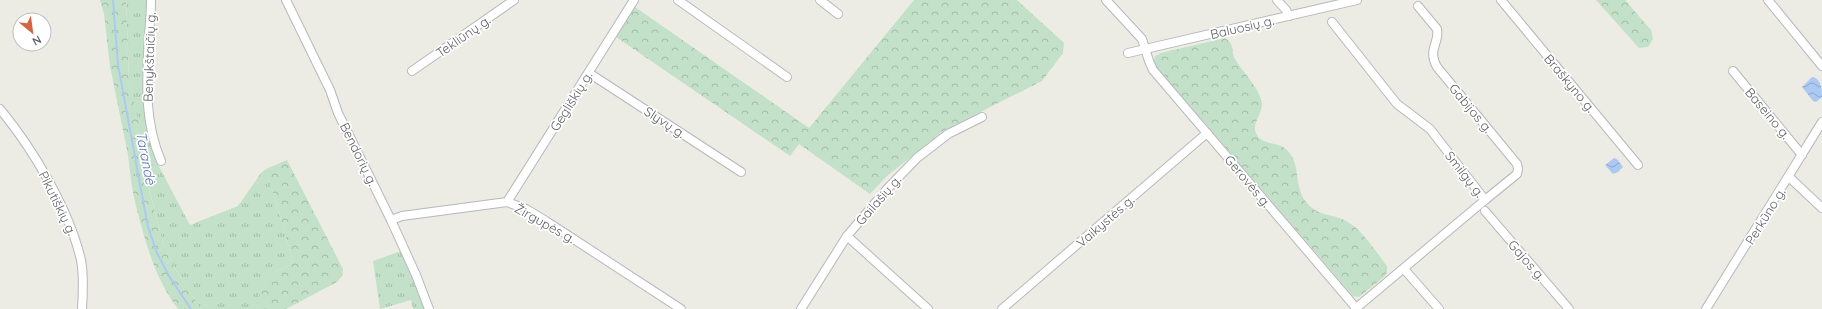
<svg xmlns="http://www.w3.org/2000/svg" width="1822" height="309" font-family="Quicksand,sans-serif">
	<style>
		.grass { fill: url(#grass-tufts) }
		.forest { fill: url(#forest-crowns) }
		.water { fill: url(#water-waves) }
		.lines { fill: none; stroke-linecap: round; stroke-linejoin: round }
		.stream { stroke: #acc9f4; stroke-width: 2 }
		.street-casing { stroke: #b6b8bc; stroke-width: 10 }
		.street { stroke: #fff; stroke-width: 8 }
		.labels { text-anchor: middle; stroke-width: 3.5; stroke-linejoin: round; paint-order: stroke }
		.street-label { font-size: 13px; fill: #5c5e62; stroke: #fff }
		.water-label { font-size: 14px; font-style: italic; fill: #5271b4; stroke: #fff }
	</style>
	<defs>
		<pattern id="grass-tufts" width="24" height="20" patternUnits="userSpaceOnUse"><rect width="24" height="20" fill="#c3e1c8"/><path d="M3 7l-1-3M5 7V3M7 7l1-3M15 17l-1-3M17 17v-4M19 17l1-3" fill="none" stroke="#a2baa6"/></pattern>
		<pattern id="forest-crowns" width="20" height="18" patternUnits="userSpaceOnUse"><rect width="20" height="18" fill="#c3e1c8"/><path d="M2 6a3 3 0 1 1 6 0M12 15a3 3 0 1 1 6 0" fill="none" stroke="#a2baa6"/></pattern>
		<pattern id="water-waves" width="16" height="10" patternUnits="userSpaceOnUse"><rect width="16" height="10" fill="#acc9f4"/><path d="M0 5q4-4 8 0t8 0" fill="none" stroke="#8fa6c9"/></pattern>
	</defs>
	<rect width="100%" height="100%" fill="#ecece4"/>
	<g class="grass">
		<path d="M126 0H148L143 78 144 105 150 137 155 159 190 225 238 206 261 173 266 169 293 261C288 267 284 268 277 271 261 278 261 293 257 309H201L175 269 163 244 149 188 135 176 131 180 128 155 132 163 137 119 129 80Z"/>
		<path d="M401 251 425 309H413L411 300 380 309 373 261Z"/>
	</g>
	<g class="forest">
		<path d="M100 0H126L129 80 147 158 144 164 138 167 132 163 128 155 110 66 104 14Z"/>
		<path d="M914 0H1017L1064 43 1063 53 1042 81 943 131 887 176 870 194 799 144 790 156 616 37 635 7 809 128Z"/>
		<path d="M1596 0H1625L1651 30 1653 39 1648 47 1639 48Z"/>
		<path d="M1225 38C1236 46 1230 49 1235 59 1243 73 1259 87 1262 103 1263 114 1250 124 1257 135 1263 146 1280 141 1288 151 1303 168 1291 191 1312 208 1322 216 1336 215 1346 221 1363 230 1375 251 1387 266V272L1385 276 1359 297 1353 296 1153 63 1155 56 1161 53Z"/>
		<path d="M287 160 343 269 342 276 337 282 286 309H257C260 294 261 277 277 271 284 268 289 267 293 261L266 169Z"/>
		<path d="M135 176 142 177 147 181 163 244 175 269 201 309H178C158 282 150 257 141 225 137 210 133 196 131 180Z"/>
	</g>
	<g class="water">
		<path d="M1812 77C1821 78 1822 89 1822 97L1816 102 1813 101 1802 87Z"/>
		<path d="M1614 158 1617 159 1623 167 1618 172 1613 174 1605 165Z"/>
	</g>
	<g class="lines">
		<path class="stream" d="M113 0 118 65 148 227 157 253 169 276 191 309"/>
		<g class="street-casing">
			<g id="street">
				<path d="M151 0C151 11 150 23 149 34 147 77 143 119 161 161"/>
				<path d="M286 0 330 90 338 113 391 220 416 275 429 309"/>
				<path d="M678 0 787 77"/>
				<path d="M820 0 838 14"/>
				<path d="M1106 0 1142 39 1149 61 1153 70 1357 309"/>
				<path d="M1277 0 1286 10 1289 16"/>
				<path d="M1501 0 1638 165"/>
				<path d="M1768 0 1822 66"/>
				<path d="M1418 6 1437 29C1440 43 1427 49 1437 67L1517 164 1518 169 1517 174 1485 200"/>
				<path d="M1332 22 1397 104 1430 129 1485 200 1355 309"/>
				<path d="M1128 53 1357 0"/>
				<path d="M412 71 514 0"/>
				<path d="M1733 71 1802 155"/>
				<path d="M589 73 741 172"/>
				<path d="M0 109C33 149 69 209 81 260 84 276 83 293 82 309"/>
				<path d="M1789 177 1822 208"/>
				<path d="M507 202 634 0"/>
				<path d="M1485 211 1569 309"/>
				<path d="M391 220 402 216 507 202 526 209 546 221 681 309"/>
				<path d="M847 236 928 309"/>
				<path d="M1404 269 1439 309"/>
				<path d="M801 309 847 236 887 189 917 158 948 134 982 117"/>
				<path d="M1002 309 1207 133"/>
				<path d="M1706 309 1822 122"/>
			</g>
		</g>
		<use href="#street" class="street"/>
	</g>
	<g class="labels">
		<g class="street-label">
			<text transform="translate(1242 27) rotate(-13)" y="5">Baluosių g.</text>
			<text transform="translate(463 36) rotate(-35)" y="5">Tekliūnų g.</text>
			<text transform="translate(149 57) rotate(-88)" y="5">Benykštaičių g.</text>
			<text transform="translate(1570 83) rotate(50)" y="5">Braškyno g.</text>
			<text transform="translate(571 101) rotate(-58)" y="5">Gegliškių g.</text>
			<text transform="translate(1471 108) rotate(50)" y="5">Gabijos g.</text>
			<text transform="translate(1768 113) rotate(50)" y="5">Baseino g.</text>
			<text transform="translate(665 122) rotate(33)" y="5">Slyvų g.</text>
			<text transform="translate(359 154) rotate(64)" y="5">Bendorių g.</text>
			<text transform="translate(1465 174) rotate(52)" y="5">Smilgų g.</text>
			<text transform="translate(1248 181) rotate(50)" y="5">Gerovės g.</text>
			<text transform="translate(878 200) rotate(-49)" y="5">Gailašių g.</text>
			<text transform="translate(58 203) rotate(64)" y="5">Pikutiškių g.</text>
			<text transform="translate(1765 216) rotate(-58)" y="5">Perkūno g.</text>
			<text transform="translate(1105 221) rotate(-41)" y="5">Vaikystės g.</text>
			<text transform="translate(545 223) rotate(29)" y="5">Žirgupės g.</text>
			<text transform="translate(1527 260) rotate(49)" y="5">Gajos g.</text>
		</g>
		<g class="water-label">
			<text transform="translate(146 158) rotate(79)" y="5">Tarandė</text>
		</g>
	</g>
	<g transform="translate(32 32) rotate(151)"><circle r="19" fill="#ffffff" stroke="#bebfc0"/>
	<path d="M0-3L7 15L0 10L-7 15Z" fill="#d46542"/>
	<text y="-6" font-size="11" font-weight="bold" text-anchor="middle" fill="#5c5e62">N</text>
	</g>
</svg>
